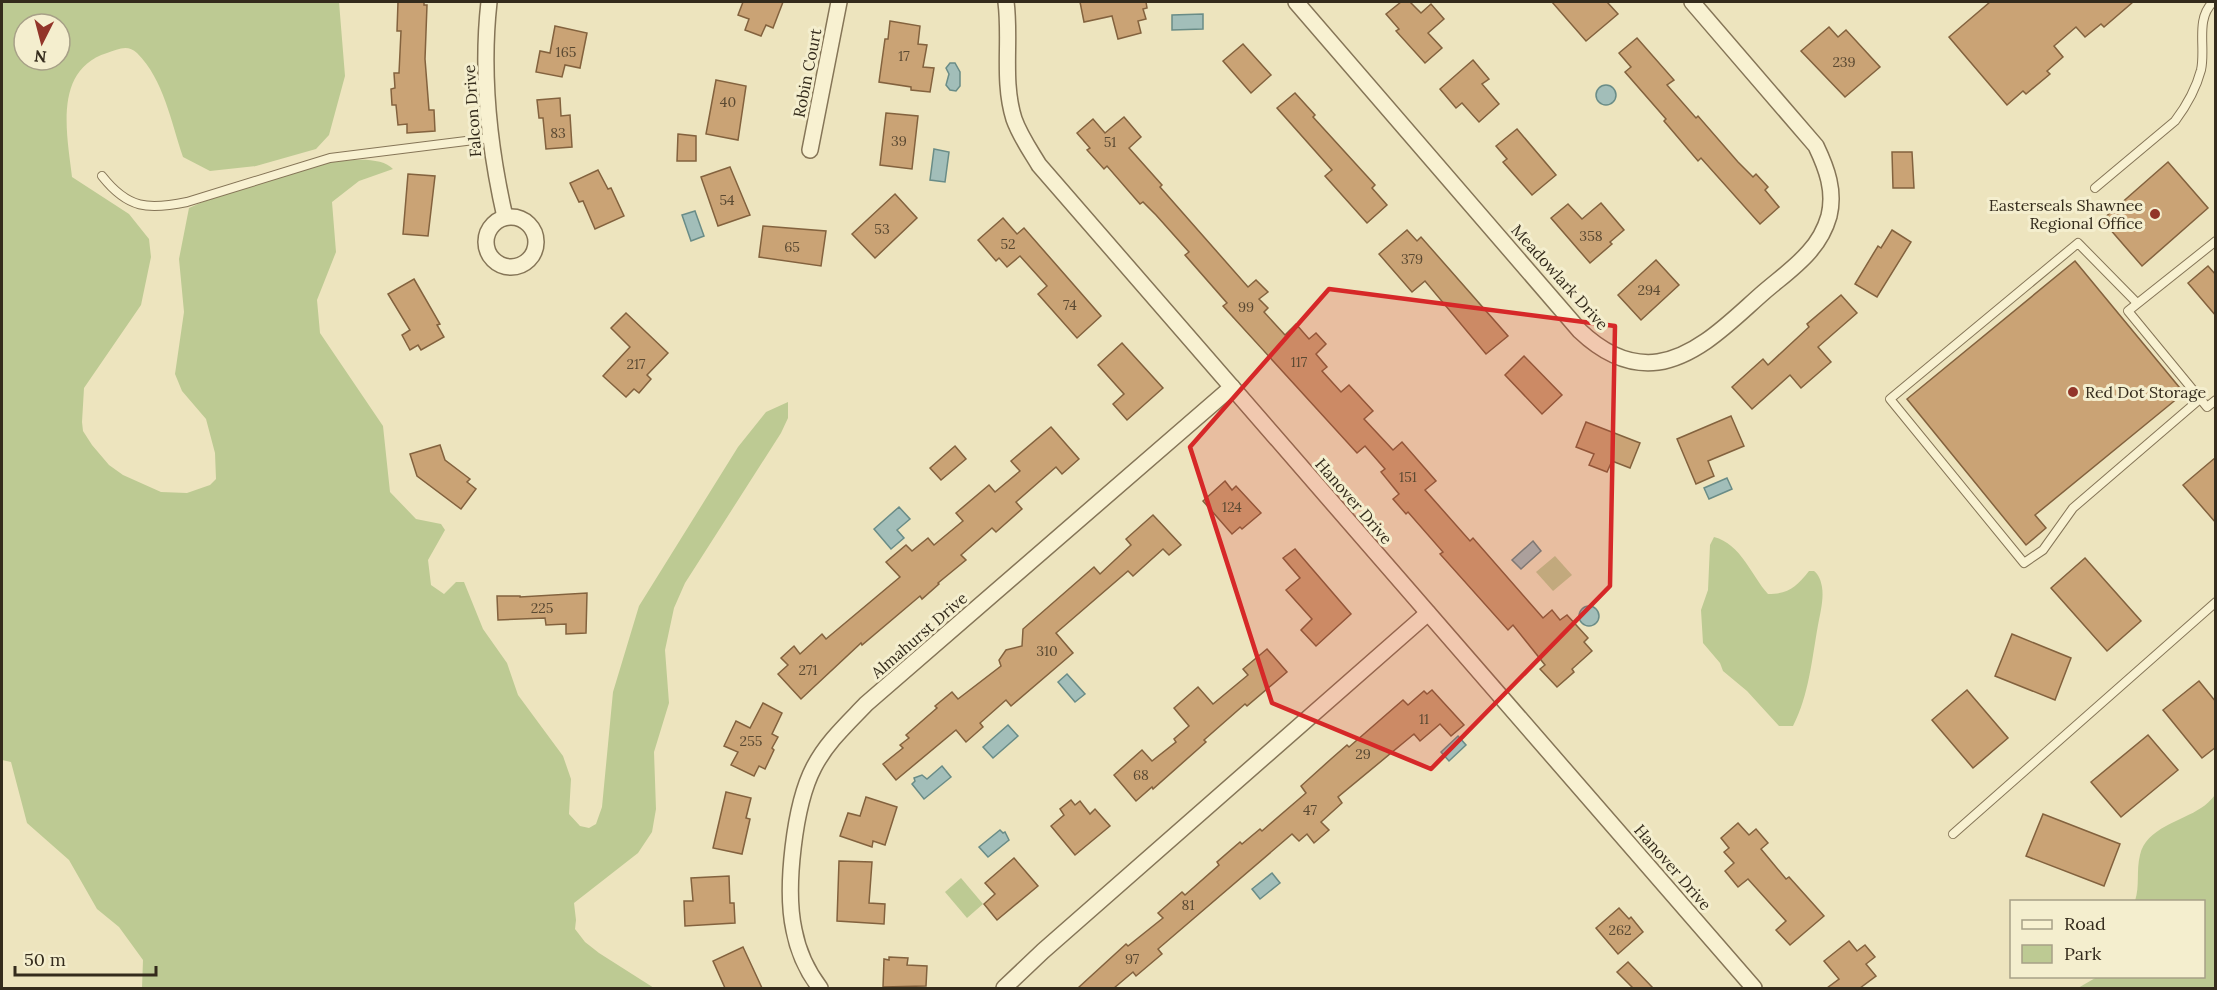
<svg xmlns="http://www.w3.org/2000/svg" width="2217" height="990" font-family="Lora,serif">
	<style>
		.green { fill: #bdca93; fill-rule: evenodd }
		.water { fill: #a2beb9; stroke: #698c87; stroke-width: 1.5 }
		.building { fill: #caa375; stroke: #83623e; stroke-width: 1.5 }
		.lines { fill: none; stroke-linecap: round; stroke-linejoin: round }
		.lane-casing { stroke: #857557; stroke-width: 10 }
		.street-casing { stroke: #857557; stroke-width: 18 }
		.lane { stroke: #f8f1d1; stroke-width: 8 }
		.street { stroke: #f8f1d1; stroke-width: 15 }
		.marked { fill: #d62828; fill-opacity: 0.2; stroke: #d62828; stroke-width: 4.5; stroke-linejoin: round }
		.poi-dot { fill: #923529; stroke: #f4eece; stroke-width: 2 }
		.labels { text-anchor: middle; stroke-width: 6; stroke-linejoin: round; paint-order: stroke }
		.number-label { font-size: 14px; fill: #5a4932 }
		.street-label { font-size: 16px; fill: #342b1c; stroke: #f4eece }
		.poi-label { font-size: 16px; fill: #342b1c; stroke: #f4eece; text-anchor: end }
	</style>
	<rect width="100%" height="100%" fill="#ede4be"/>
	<g class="green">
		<path d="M2 2H339L345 76 329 135 316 149 256 166 210 171 183 157C171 122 164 80 137 53 128 44 118 49 107 53 53 70 67 134 72 177L129 214 149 239 151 257 141 305 84 388 82 422 83 431 92 445 109 465 123 475 161 492 187 493 210 485 216 479 215 453 206 419 182 391 175 374 184 312 179 259 189 208C210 199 232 188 254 181 282 172 372 146 393 169L359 181 332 202 336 252 317 300 320 333 383 426 390 492 416 519 441 524 445 530 428 560 431 585 444 594 456 582H464L483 629 507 663 518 695 563 756 571 779 569 814 580 826 589 828 596 824 602 807 613 692 639 606 738 447 766 412 788 402V418L781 433 685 583 674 608 665 650 669 703 654 752 656 809 652 832 638 853 574 903 576 920 575 929 585 942 599 953 654 988H142L143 960 119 927 97 909 69 860 27 823 11 762 2 760ZM24 24H60V60H24Z"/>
		<path d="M1714 537C1741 544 1751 575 1768 594 1789 594 1796 587 1809 571H1814C1819 575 1821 581 1822 587 1824 599 1820 614 1818 625 1812 658 1809 695 1793 726H1779L1747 691 1723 671 1720 663 1703 643 1701 610 1708 590 1710 545Z"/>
		<path d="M1555 556 1572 575 1553 591 1536 572Z"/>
		<path d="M2215 795V988H2078L2097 977 2204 976V902L2135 901C2140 886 2136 871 2140 855 2146 828 2182 821 2201 808 2206 805 2211 800 2215 795Z"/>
		<path d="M961 878 983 904 967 918 945 892Z"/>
	</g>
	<g class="water">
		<path d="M1203 14V29L1172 30V15Z"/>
		<path d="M950 63H955L960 72V86L956 91 950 90 946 85 949 74 946 68Z"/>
		<circle cx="1606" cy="95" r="10"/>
		<path d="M934 149 949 152 945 182 930 180Z"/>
		<path d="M695 211 704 236 691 241 682 215Z"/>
		<path d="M1727 478 1732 489 1709 499 1704 488Z"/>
		<path d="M899 507 910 519 897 530 904 538 891 549 874 529Z"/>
		<path d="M1533 541 1541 551 1521 569 1512 560Z"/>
		<circle cx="1589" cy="616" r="10"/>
		<path d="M1067 674 1085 694 1075 702 1058 682Z"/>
		<path d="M1008 725 1018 736 993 758 983 747Z"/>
		<path d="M1458 736 1466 745 1449 761 1441 752Z"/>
		<path d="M942 766 951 777 924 799 912 784 915 781 914 778 922 775 927 779Z"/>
		<path d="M1000 830 1003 833 1005 832 1009 840 988 857 979 847Z"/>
		<path d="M1272 873 1280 883 1260 899 1252 889Z"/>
	</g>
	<g class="building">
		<path d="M398 2H424V5H427L425 59 429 110H434L435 131 407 133V124L398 125 396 105H392L391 89 395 88 394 73H399L401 31H397Z"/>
		<path d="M743 2H783L773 28 766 25 761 36 745 30 749 19 738 15Z"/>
		<path d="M1080 2H1146L1147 8 1143 9 1146 19 1138 21 1141 33 1118 39 1112 16 1084 22Z"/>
		<path d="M1401 2H1410L1421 13 1431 4 1444 19 1428 33 1442 48 1425 63 1396 31 1399 29 1386 14Z"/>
		<path d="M1552 2H1607L1618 14 1586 41Z"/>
		<path d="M1990 2H2133L2104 27 2101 24 2085 37 2076 27 2054 46 2063 57 2047 71 2050 74 2026 94 2023 91 2007 105 1949 37Z"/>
		<path d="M890 21 920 26 918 44 927 45 923 67 934 68 930 92 911 90V87L879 82 885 39H888Z"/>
		<path d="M555 26 587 33 580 68 565 65 562 77 536 72 540 51 550 53Z"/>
		<path d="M1829 27 1838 37 1846 30 1880 67 1845 97 1801 51Z"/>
		<path d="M1637 38 1674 80 1667 85 1696 118 1698 116 1738 162 1753 177 1756 174 1768 187 1765 190 1779 207 1760 224 1701 158 1698 161 1664 121 1666 119 1625 72 1631 67 1619 53Z"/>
		<path d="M1243 44 1271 75 1251 93 1223 61Z"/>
		<path d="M1473 60 1489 79 1482 84 1499 104 1479 122 1462 103 1456 108 1440 89Z"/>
		<path d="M716 80 746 86 738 140 706 134Z"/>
		<path d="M1295 93 1315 115 1313 117 1375 185 1372 188 1387 205 1367 223 1325 176 1332 170 1277 108Z"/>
		<path d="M560 98 561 116 570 115 572 147 546 149 543 118H539L537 100Z"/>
		<path d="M886 113 918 116 912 169 880 165Z"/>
		<path d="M1124 117 1141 137 1129 148 1162 185 1160 187 1248 287 1256 280 1268 292 1259 299 1268 308 1264 312 1285 335 1296 324 1309 339 1316 333 1326 344 1316 354 1327 367 1322 371 1341 392 1349 385 1373 411 1364 419 1393 450 1402 442 1436 481 1425 490 1470 541 1473 538 1543 618 1552 610 1560 620 1567 615 1588 638 1584 642 1592 651 1572 669 1574 672 1557 687 1540 669 1545 665 1513 625 1508 630 1440 554 1443 552 1408 512 1406 514 1393 499 1399 494 1381 472 1385 469 1365 446 1357 453 1223 306 1227 303 1185 255 1189 252 1156 215 1143 202 1140 204 1107 166 1104 169 1087 150 1090 148 1077 133 1093 119 1105 133Z"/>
		<path d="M1517 129 1556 175 1532 195 1503 162 1507 159 1496 146Z"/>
		<path d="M678 134 696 136V161H677Z"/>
		<path d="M1892 152H1912L1914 188H1893Z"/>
		<path d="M2168 162 2208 208 2142 266 2102 220Z"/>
		<path d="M730 167 750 215 718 226 701 177Z"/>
		<path d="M598 170 608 189 611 188 624 216 595 229 583 201 579 202 570 183Z"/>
		<path d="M408 174 435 176 428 236 403 234Z"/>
		<path d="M895 194 917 218 875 258 852 234Z"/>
		<path d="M1601 203 1624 230 1610 242 1612 244 1590 263 1551 218 1568 204 1582 219Z"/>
		<path d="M1003 218 1017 234 1024 228 1101 316 1077 338 1038 294 1047 286 1020 256 1007 267 999 258 996 261 978 240Z"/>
		<path d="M763 226 826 231 821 266 759 257Z"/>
		<path d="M1407 230 1417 241 1421 237 1508 336 1486 354 1425 281 1412 292 1379 254Z"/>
		<path d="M1892 230 1911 242 1877 297 1855 284 1878 246 1881 248Z"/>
		<path d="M1656 260 1679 285 1641 320 1618 295Z"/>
		<path d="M2075 261 2184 393 2035 515 2046 528 2026 545 1907 399Z"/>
		<path d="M2208 266 2216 275V316L2188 283Z"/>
		<path d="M414 279 440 324 437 325 444 337 421 350 418 345 410 350 402 335 410 330 388 294Z"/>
		<path d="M1841 295 1857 313 1818 347 1831 362 1801 388 1790 375 1752 409 1732 387 1763 359 1768 365 1809 327 1807 324Z"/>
		<path d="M626 313 668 353 647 375 651 379 639 393 634 389 626 397 603 376 630 347 611 328Z"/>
		<path d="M1122 343 1163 388 1127 420 1113 404 1124 394 1098 365Z"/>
		<path d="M1524 356 1562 395 1542 414 1505 375Z"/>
		<path d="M1731 416 1744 446 1708 461 1714 476 1696 484 1677 439Z"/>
		<path d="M1586 422 1640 443 1630 468 1612 461 1607 472 1589 465 1594 454 1576 447Z"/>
		<path d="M1051 427 1079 459 1062 474 1056 467 1016 502 1022 509 996 532 992 528 961 555 966 560 938 583 939 584 922 599 920 596 862 645 861 643 801 699 778 674 788 665 781 658 794 646 800 654 822 634 826 639 900 577 886 562 906 545 912 551 928 538 934 545 963 521 956 513 989 485 995 492 1020 471 1011 461Z"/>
		<path d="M440 445 445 460 470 479 467 482 476 489 461 509 417 476 410 454Z"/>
		<path d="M955 446 966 459 941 480 930 468Z"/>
		<path d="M2216 457V523L2183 485Z"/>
		<path d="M1225 481 1232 490 1236 486 1261 513 1242 529 1240 527 1232 534 1203 501Z"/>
		<path d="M1153 515 1181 545 1169 555 1163 549 1133 576 1128 571 1056 633 1073 653 1011 706 1006 700 980 723 983 727 966 742 956 730 896 780 883 764 903 748 900 745 909 738 906 735 937 708 935 706 952 692 958 699 1001 666 999 660 1006 650 1022 646 1023 629 1094 567 1100 574 1131 545 1126 539Z"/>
		<path d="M1295 549 1351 614 1316 646 1301 630 1312 619 1286 590 1300 578 1283 558Z"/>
		<path d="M2085 558 2141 621 2107 651 2051 588Z"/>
		<path d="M587 593 586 633 566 634V624L546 625 545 618 498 620 497 596H520V597Z"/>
		<path d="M2012 634 2071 658 2055 700 1995 676Z"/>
		<path d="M1267 649 1287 672 1247 706 1245 704 1204 740 1206 742 1153 789 1152 787 1136 801 1114 775 1142 750 1152 761 1176 742 1174 739 1189 726 1174 708 1198 687 1213 704 1248 675 1243 669Z"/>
		<path d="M2199 681 2216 702V747L2202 758 2163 710Z"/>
		<path d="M1432 690 1464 725 1451 736 1440 724 1420 741 1414 734 1338 797 1342 803 1321 822 1329 830 1314 843 1307 834 1299 841 1292 834 1158 949 1162 954 1136 976 1133 972 1114 988H1078L1126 944 1128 946 1163 918 1158 913 1182 892 1185 895 1219 865 1217 862 1240 842 1242 844 1260 829 1262 831 1306 793 1301 786 1331 759 1347 745 1349 747 1403 700 1408 705 1424 691 1427 694Z"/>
		<path d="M1967 690 2008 738 1973 768 1932 720Z"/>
		<path d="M763 703 782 713 772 734 778 737 772 748 774 750 765 769 759 766 754 776 731 765 738 752 724 746 736 721 750 728Z"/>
		<path d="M2148 735 2178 770 2121 817 2091 782Z"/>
		<path d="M726 792 751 798 746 818 750 819 742 854 713 848Z"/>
		<path d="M866 797 897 807 885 845 873 841 872 847 840 836 848 813 860 816Z"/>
		<path d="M1071 800 1075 805 1080 801 1090 814 1095 809 1110 826 1075 855 1051 826 1064 815 1060 809Z"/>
		<path d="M2043 814 2120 844 2104 886 2026 856Z"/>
		<path d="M1738 823 1749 835 1756 829 1768 843 1761 849 1786 879 1789 877 1824 916 1790 945 1776 930 1786 921 1748 879 1738 887 1725 871 1734 863 1724 852 1729 848 1721 838Z"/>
		<path d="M1014 858 1038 886 997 920 984 904 995 894 985 883Z"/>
		<path d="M839 861 872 862 869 903 885 904 884 924 837 921Z"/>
		<path d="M729 876 730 903H734L735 923 685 926 684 901H693L691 878Z"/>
		<path d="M1619 908 1629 919 1631 917 1643 932 1618 954 1596 928Z"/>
		<path d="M1849 941 1857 951 1865 945 1875 957 1866 964 1876 976 1860 988H1827L1839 979 1824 961Z"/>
		<path d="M743 947 762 988H725L713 961Z"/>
		<path d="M889 957 908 958 907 965 927 966 926 986 883 987 884 959 889 960Z"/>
		<path d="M1628 962 1653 988H1633L1617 972Z"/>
	</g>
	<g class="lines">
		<g class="lane-casing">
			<g id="lane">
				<path d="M102 176C128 209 148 210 187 202L330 158 490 138"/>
				<path d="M2095 188 2175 121C2187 105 2196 89 2201 70 2206 48 2195 19 2213 2"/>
				<path d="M2216 241 2128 311 2207 407 2216 400"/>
				<path d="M2137 303 2078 243 1890 399 2024 563 2043 550 2073 508 2200 399"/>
				<path d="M1953 834 2216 602"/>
			</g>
		</g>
		<g class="street-casing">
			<g id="street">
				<path d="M489 2C481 74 489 147 505 217"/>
				<path d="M1006 2C1011 40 1002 81 1014 119 1020 136 1030 150 1039 165L1754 988"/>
				<path d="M1296 2 1580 331C1601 351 1627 366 1658 362 1699 356 1734 318 1764 292 1779 279 1796 267 1809 252 1818 242 1825 230 1829 216 1835 191 1827 169 1816 146L1692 2"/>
				<path d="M810 150 839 2"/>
				<circle cx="511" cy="242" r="25"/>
				<path d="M820 988C807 971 798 951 794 930 785 889 794 805 814 767 827 742 847 724 866 704L1232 387"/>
				<path d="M1004 988 1043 951 1428 613"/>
			</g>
		</g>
		<use href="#lane" class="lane"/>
		<use href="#street" class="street"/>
	</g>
	<path class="marked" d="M1329 289 1615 326 1610 586 1431 769 1272 703 1190 447Z"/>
	<g class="poi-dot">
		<circle cx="2155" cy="214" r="6"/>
		<circle cx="2073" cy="392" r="6"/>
	</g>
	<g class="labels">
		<g class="number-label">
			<text x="566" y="57">165</text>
			<text x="904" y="61">17</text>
			<text x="1844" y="67">239</text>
			<text x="728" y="107">40</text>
			<text x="558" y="138">83</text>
			<text x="899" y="146">39</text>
			<text x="1110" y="147">51</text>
			<text x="727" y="205">54</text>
			<text x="882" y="234">53</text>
			<text x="1591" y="241">358</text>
			<text x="1008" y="249">52</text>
			<text x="792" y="252">65</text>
			<text x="1412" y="264">379</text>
			<text x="1649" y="295">294</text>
			<text x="1070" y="310">74</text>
			<text x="1246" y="312">99</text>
			<text x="1299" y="367">117</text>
			<text x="636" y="369">217</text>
			<text x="1408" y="482">151</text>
			<text x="1232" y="512">124</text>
			<text x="542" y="613">225</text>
			<text x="1047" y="656">310</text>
			<text x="808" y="675">271</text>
			<text x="1424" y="724">11</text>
			<text x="751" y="746">255</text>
			<text x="1363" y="759">29</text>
			<text x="1141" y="780">68</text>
			<text x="1310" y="815">47</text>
			<text x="1188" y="910">81</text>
			<text x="1620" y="935">262</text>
			<text x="1132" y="964">97</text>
		</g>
		<g class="street-label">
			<text transform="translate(807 73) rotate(-79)" y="6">Robin Court</text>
			<text transform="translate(472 111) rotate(-94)" y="6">Falcon Drive</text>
			<text transform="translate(1560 277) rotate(48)" y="6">Meadowlark Drive</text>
			<text transform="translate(1354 501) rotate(49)" y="6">Hanover Drive</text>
			<text transform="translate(919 635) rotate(-41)" y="6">Almahurst Drive</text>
			<text transform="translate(1673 867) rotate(49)" y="6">Hanover Drive</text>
		</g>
		<g class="poi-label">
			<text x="2143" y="211">Easterseals Shawnee<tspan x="2143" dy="18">Regional Office</tspan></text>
			<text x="2085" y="398" text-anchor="start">Red Dot Storage</text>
		</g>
	</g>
	<rect width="2217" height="990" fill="none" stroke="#342b1c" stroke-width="6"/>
	<rect x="2010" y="900" width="195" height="78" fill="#f4eece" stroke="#a7a087" stroke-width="1.5"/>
	<rect x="2022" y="920" width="30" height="9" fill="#f8f1d1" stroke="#a7a087" stroke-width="1.5"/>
	<text x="2064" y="930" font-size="18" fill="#342b1c">Road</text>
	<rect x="2022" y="945" width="30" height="18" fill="#bdca93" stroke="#a7a087" stroke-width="1.5"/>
	<text x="2064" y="960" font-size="18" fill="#342b1c">Park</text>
	<g transform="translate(42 42) rotate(186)"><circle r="28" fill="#f4eece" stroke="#a7a087" stroke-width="1.5"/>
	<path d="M0-4.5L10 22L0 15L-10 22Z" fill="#923529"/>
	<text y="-9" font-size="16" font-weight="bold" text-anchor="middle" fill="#342b1c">N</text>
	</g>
	<path d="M15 966v9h141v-9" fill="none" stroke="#342b1c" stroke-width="3"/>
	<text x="24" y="966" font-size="18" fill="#342b1c" stroke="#f4eece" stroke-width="4.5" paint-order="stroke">50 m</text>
</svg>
